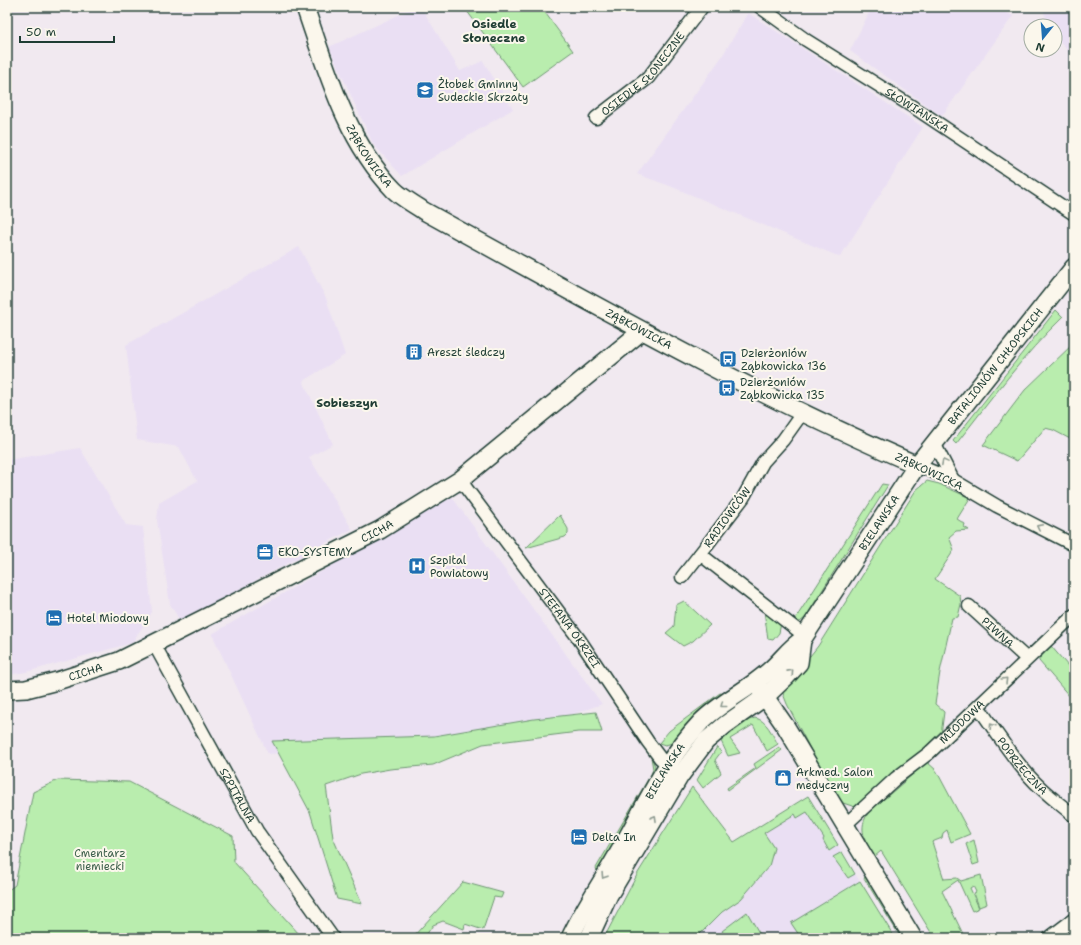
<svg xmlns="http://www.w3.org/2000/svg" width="1081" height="945" font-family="'Shantell Sans',sans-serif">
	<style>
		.built { fill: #eadff3 }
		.green { fill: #b9edae; stroke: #6c9571 }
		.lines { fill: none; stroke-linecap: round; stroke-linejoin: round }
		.street-casing { stroke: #1f3d34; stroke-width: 15 }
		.secondary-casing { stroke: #1f3d34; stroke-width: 20 }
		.street { stroke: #fbf7ec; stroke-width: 12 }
		.secondary { stroke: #fbf7ec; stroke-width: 17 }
		.oneway { stroke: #8d9a90 }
		.labels { text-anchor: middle; stroke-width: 4; stroke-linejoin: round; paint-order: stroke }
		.street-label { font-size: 11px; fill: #1f3d34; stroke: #fbf7ec }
		.poi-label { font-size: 11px; fill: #1f3d34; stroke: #fbf7ec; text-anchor: start }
		.park-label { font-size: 11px; fill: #3e604c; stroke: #fbf7ec }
		.neighbourhood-label { font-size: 12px; font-weight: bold; fill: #1f3d34; stroke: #fbf7ec }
	</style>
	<rect width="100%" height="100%" fill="#f1e9f0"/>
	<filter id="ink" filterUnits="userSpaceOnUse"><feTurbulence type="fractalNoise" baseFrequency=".025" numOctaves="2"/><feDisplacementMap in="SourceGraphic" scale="8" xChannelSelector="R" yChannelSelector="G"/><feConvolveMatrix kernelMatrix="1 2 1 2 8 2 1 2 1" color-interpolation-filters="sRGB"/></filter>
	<g filter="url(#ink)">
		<g class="built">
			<path d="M416 7H421L460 71 483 61 513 109 402 176 373 144 329 47Z"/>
			<path d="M872 7H997L1013 16 942 116 850 51Z"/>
			<path d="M1042 7H1074V55L1069 52 1055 37V26H1049Z"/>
			<path d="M748 13 923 127 840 257 670 186 637 174 721 58Z"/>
			<path d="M299 247 326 298 345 355 303 381 333 444 309 457 352 529 180 621 170 604 157 520 159 503 197 481 179 447 137 440 126 345Z"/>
			<path d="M80 448 126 525 143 527 152 612 132 643 26 672 7 675V460Z"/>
			<path d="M452 497 602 704 568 716 390 746 268 754 212 634Z"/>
			<path d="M808 796 873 903 819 938H621L718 852Z"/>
		</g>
		<g class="green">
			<path d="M464 7H541L573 51 523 87Z"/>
			<path d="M1056 310 1063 317C1023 355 991 400 956 444L953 441Z"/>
			<path d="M1074 343V441L1053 430 1045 428 1017 461 983 445 1025 390Z"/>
			<path d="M927 481 939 484 970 498 957 519 965 524 964 527 969 530 956 531 949 537 954 550 935 579 960 596 961 604 958 617 952 618 940 672 935 704 944 712 941 735 862 805 855 807 843 803 834 791 820 768 787 704 782 691 818 646 916 490Z"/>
			<path d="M882 484 888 485 805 618 800 622 794 621Z"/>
			<path d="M560 515 568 529V534L565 537 526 548Z"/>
			<path d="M684 601 710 625 693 641 683 646 666 633 674 626 676 605Z"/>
			<path d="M764 611 781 623 779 633 773 640 768 639Z"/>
			<path d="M1051 646 1074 673V693L1070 697 1039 661V659Z"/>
			<path d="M720 693 724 694 673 743 665 745 659 743 669 731Z"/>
			<path d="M596 712 602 732H578L483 744 433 765 390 769 361 774 326 786 333 838 362 904 337 899 310 812 272 741 434 736 534 719Z"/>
			<path d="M755 718C767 720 772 735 778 744L767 751 753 725 730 739 740 753 728 756 721 741 749 720Z"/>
			<path d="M717 747 721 752 715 760 721 773 703 788 697 780Z"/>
			<path d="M779 747 782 750 728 790 727 788 756 768 754 764Z"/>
			<path d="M651 757 655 766 653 779 597 871 596 868 651 774 653 769Z"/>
			<path d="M927 762 936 770 970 834 951 842 947 830 943 833 942 838 932 842 944 879 957 878 961 881 981 875 987 904 979 907 974 893 976 892 973 886 970 888 979 908 972 911 958 880 942 891 965 938H930L932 934 883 854 881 851 874 857C865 841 857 828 869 812Z"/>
			<path d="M58 780 129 782 233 836 234 862 300 935V938H7V891L15 885 33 792Z"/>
			<path d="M692 787 734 842 808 796 838 845 829 851 823 840 824 838 807 812 797 818 795 814 764 833 774 848 769 866 741 899 722 912 696 938H604L638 873Z"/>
			<path d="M974 840 979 863 973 865 966 844Z"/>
			<path d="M842 852 855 874 848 878 833 857Z"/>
			<path d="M866 876 870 877 907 938H901L864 878Z"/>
			<path d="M860 881 895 938H801L791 923Z"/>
			<path d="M463 882 503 893 501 898 494 897 483 930 465 924 464 929 443 921 433 925 424 938H412Z"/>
			<path d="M747 912 762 938H726L722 931Z"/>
		</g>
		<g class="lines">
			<g class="street-casing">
				<g id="street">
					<path id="s1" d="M760 7 806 40 921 112 1074 214"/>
					<path id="s2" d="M596 118 648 78 702 7"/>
					<path d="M803 412 783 440 763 462 743 498 700 554 805 636"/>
					<path d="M934 443 953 480"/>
					<path d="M917 465 953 480 997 506 1074 545"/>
					<path id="s3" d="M460 480 579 639 648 742 660 758 673 769"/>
					<path d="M682 577 700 554"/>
					<path id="s4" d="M969 606 1027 659"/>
					<path id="s5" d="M154 644 257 831 333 938"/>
					<path id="s6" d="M978 708 982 712C997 734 1012 757 1030 777 1043 792 1059 803 1074 816"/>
					<path id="s7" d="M845 825 896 778 929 753 1074 615"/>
					<path d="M1049 938 1074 919"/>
				</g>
			</g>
			<g class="secondary-casing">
				<g id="secondary">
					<path id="s8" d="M305 7C327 71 346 140 394 190 402 198 414 204 424 211 586 300 747 392 917 465"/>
					<path d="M759 688 786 727 913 938"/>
					<path id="s9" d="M7 690 26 689 57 681 119 661 380 530 460 480 642 331"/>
					<path id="s10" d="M570 938C583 910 600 885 615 859 642 813 664 761 701 722 721 702 748 690 769 671 781 661 789 648 802 640L917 465 1074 267"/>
					<path d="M589 938 609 895 680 776 706 741 725 725 766 696 787 676 799 663 802 640"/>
				</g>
			</g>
			<use href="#street" class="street"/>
			<use href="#secondary" class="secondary"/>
		</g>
		<defs><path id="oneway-chevron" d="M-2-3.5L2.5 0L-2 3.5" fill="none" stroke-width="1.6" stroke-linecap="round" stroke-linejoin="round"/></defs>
		<g class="oneway">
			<use href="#oneway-chevron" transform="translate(944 462) rotate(-118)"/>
			<use href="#oneway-chevron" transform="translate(1039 527) rotate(-153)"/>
			<use href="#oneway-chevron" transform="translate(791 672) rotate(-48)"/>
			<use href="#oneway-chevron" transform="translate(1005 680) rotate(-45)"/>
			<use href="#oneway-chevron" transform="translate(723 705) rotate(142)"/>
			<use href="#oneway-chevron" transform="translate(992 726) rotate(-124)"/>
			<use href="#oneway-chevron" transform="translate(654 818) rotate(-60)"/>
			<use href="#oneway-chevron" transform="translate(604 876) rotate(122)"/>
		</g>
	</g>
	<defs>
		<g id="school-square" transform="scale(0.9)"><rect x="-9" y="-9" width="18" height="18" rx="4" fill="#1f6fb2" stroke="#fbf7ec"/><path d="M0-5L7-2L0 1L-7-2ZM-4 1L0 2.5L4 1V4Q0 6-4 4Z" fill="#fff"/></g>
		<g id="building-square" transform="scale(0.9)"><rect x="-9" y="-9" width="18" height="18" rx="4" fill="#1f6fb2" stroke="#fbf7ec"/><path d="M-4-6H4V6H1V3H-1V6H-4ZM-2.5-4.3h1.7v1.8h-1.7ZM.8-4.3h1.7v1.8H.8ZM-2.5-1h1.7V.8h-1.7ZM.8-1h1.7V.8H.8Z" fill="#fff"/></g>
		<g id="bus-square" transform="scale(0.9)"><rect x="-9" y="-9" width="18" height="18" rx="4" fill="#1f6fb2" stroke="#fbf7ec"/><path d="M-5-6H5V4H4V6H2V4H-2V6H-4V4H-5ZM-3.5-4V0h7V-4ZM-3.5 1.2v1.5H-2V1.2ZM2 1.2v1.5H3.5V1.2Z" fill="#fff"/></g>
		<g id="office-square" transform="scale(0.9)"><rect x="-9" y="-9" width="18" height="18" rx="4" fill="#1f6fb2" stroke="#fbf7ec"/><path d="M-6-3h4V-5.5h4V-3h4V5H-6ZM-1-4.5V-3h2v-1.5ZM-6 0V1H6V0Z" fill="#fff"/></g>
		<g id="hospital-square" transform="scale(0.9)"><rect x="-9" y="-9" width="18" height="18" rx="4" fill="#1f6fb2" stroke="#fbf7ec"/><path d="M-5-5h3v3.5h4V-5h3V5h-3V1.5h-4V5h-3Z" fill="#fff"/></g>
		<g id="hotel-square" transform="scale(0.9)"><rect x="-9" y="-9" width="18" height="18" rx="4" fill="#1f6fb2" stroke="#fbf7ec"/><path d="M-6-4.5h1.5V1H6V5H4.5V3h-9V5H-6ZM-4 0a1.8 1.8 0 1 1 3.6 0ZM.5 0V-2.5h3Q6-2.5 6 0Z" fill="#fff"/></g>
		<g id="shop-square" transform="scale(0.9)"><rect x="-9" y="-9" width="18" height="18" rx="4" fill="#1f6fb2" stroke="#fbf7ec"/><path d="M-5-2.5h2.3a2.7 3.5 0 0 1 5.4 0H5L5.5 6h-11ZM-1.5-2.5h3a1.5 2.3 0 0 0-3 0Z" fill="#fff"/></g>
	</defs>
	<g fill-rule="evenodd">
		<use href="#school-square" x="425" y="90"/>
		<use href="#building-square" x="414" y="352"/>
		<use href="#bus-square" x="728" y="359"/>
		<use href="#bus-square" x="727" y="388"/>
		<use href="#office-square" x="265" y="552"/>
		<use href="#hospital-square" x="417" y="566"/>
		<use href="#hotel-square" x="54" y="618"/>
		<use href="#shop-square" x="783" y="778"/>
		<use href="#hotel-square" x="579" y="837"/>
	</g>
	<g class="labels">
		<g class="street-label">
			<text dy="4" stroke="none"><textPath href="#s2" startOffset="65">OSIEDLE SŁONECZNE</textPath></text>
			<text dy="4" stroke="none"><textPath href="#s1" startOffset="188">SŁOWIAŃSKA</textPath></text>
			<text dy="4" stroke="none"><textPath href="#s8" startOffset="163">ZĄBKOWICKA</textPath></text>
			<text dy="4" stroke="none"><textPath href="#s8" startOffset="487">ZĄBKOWICKA</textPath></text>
			<text dy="4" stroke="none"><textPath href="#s10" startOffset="719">BATALIONÓW CHŁOPSKICH</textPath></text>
			<text transform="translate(929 471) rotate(25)" y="4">ZĄBKOWICKA</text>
			<text transform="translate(727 517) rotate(-54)" y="4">RADIOWCÓW</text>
			<text dy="4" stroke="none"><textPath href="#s10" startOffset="524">BIELAWSKA</textPath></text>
			<text dy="4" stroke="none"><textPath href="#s9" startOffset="405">CICHA</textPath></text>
			<text dy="4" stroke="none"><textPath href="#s3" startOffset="184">STEFANA OKRZEI</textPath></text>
			<text dy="4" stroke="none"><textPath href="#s4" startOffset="39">PIWNA</textPath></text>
			<text dy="4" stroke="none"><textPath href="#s9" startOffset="81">CICHA</textPath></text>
			<text dy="4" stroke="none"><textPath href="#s7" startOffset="156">MIODOWA</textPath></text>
			<text dy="4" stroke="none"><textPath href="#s6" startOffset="73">POPRZECZNA</textPath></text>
			<text dy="4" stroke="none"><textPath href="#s10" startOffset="192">BIELAWSKA</textPath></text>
			<text dy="4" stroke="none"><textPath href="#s5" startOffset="173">SZPITALNA</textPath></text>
		</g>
		<g class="poi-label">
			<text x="438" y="88">Żłobek Gminny<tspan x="438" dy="13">Sudeckie Skrzaty</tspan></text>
			<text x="427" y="356">Areszt śledczy</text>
			<text x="741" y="357">Dzierżoniów<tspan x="741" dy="13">Ząbkowicka 136</tspan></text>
			<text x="740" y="386">Dzierżoniów<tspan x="740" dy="13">Ząbkowicka 135</tspan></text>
			<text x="278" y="556">EKO-SYSTEMY</text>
			<text x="430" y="564">Szpital<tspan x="430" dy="13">Powiatowy</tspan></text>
			<text x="67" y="622">Hotel Miodowy</text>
			<text x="796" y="776">Arkmed. Salon<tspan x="796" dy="13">medyczny</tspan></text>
			<text x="592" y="841">Delta In</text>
		</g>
		<g class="park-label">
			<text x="100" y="857">Cmentarz<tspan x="100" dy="13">niemiecki</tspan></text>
		</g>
		<g class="neighbourhood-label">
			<text x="494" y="28">Osiedle<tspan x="494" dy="14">Słoneczne</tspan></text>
			<text x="347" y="407">Sobieszyn</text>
		</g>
	</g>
	<rect width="1081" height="945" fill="none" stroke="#fbf7ec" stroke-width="24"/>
	<rect x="12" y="12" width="1057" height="921" fill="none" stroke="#1f3d34" stroke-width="1.5" filter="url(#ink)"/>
	<g transform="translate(1043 38) rotate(197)"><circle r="19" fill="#fbf7ec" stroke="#a3ada2"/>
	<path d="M0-3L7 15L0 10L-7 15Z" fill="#1f6fb2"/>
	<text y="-6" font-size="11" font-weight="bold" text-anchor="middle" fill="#1f3d34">N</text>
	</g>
	<path d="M20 36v6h94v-6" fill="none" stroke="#1f3d34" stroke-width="2"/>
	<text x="26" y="36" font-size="12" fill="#1f3d34" stroke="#fbf7ec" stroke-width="3" paint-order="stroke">50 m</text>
</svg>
